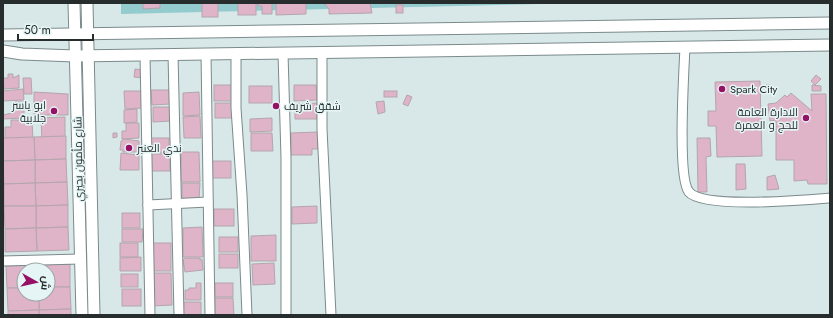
<svg xmlns="http://www.w3.org/2000/svg" width="833" height="318" font-family="Jost,Cairo,sans-serif">
	<style>
		.green { fill: #94cbce }
		.building { fill: #dfb3c8; stroke: #b3a6ac }
		.lines { fill: none; stroke-linecap: round; stroke-linejoin: round }
		.minor-casing { stroke: #7b8a8a; stroke-width: 11 }
		.tertiary-casing { stroke: #7b8a8a; stroke-width: 13 }
		.minor { stroke: #fff; stroke-width: 9 }
		.tertiary { stroke: #fff; stroke-width: 11 }
		.poi-dot { fill: #961066; stroke: #e5f5f6; stroke-width: 1.5 }
		.labels { text-anchor: middle; stroke-width: 3; stroke-linejoin: round; paint-order: stroke }
		.poi-label { font-size: 11px; fill: #272d2d; stroke: #e5f5f6; text-anchor: start }
		.street-label { font-size: 11px; fill: #272d2d; stroke: #e5f5f6 }
	</style>
	<rect width="100%" height="100%" fill="#d8e8e9"/>
	<path class="green" d="M121 3H583L121 14Z"/>
	<g class="building">
		<path d="M143 3H160V8L143 9Z"/>
		<rect x="202" y="3" width="16" height="14"/>
		<rect x="238" y="3" width="18" height="12"/>
		<path d="M258 3H272V14H262V6H258Z"/>
		<path d="M276 3H306V14L276 15Z"/>
		<path d="M324 3H370L372 13 329 14V9Z"/>
		<rect x="396" y="5" width="7" height="8"/>
		<path d="M135 69 144 70 143 78 134 77Z"/>
		<path d="M8 74H13V78L19 75V88L4 89 3 78H8Z"/>
		<path d="M816 75 821 79 815 85 811 81Z"/>
		<path d="M23 78H31L32 94H24Z"/>
		<path d="M760 81 762 156 717 157 716 126H708V111H716L715 82Z"/>
		<rect x="214" y="85" width="19" height="16"/>
		<path d="M294 85H316L317 100 294 101Z"/>
		<path d="M766 85H770V92H767Z"/>
		<path d="M812 85 821 86V91H812Z"/>
		<rect x="249" y="86" width="23" height="17"/>
		<path d="M23 89 24 100 3 101V91Z"/>
		<path d="M151 90H170L171 104 152 105Z"/>
		<path d="M124 91H142V108L125 109Z"/>
		<rect x="384" y="91" width="13" height="6"/>
		<path d="M34 92 68 94V115H34Z"/>
		<path d="M199 92 200 115 183 116V93Z"/>
		<path d="M791 93 812 111 811 94H826L827 184H808L807 180 794 181V160H776V120L770 121 768 104 776 103 785 95 787 97Z"/>
		<path d="M407 95 412 97 408 106 403 104Z"/>
		<path d="M384 101 385 112 378 114 376 102Z"/>
		<path d="M15 102H24V118L3 119V115L12 113Z"/>
		<rect x="215" y="103" width="19" height="15"/>
		<path d="M317 103V119H295V104Z"/>
		<path d="M153 107H171V121L153 122Z"/>
		<path d="M137 109V122L124 123V110Z"/>
		<path d="M200 116 201 138H184L183 117Z"/>
		<path d="M65 117V140L42 141 41 118Z"/>
		<path d="M272 118V131L250 132V119Z"/>
		<path d="M11 120H32L33 141H5V127H11Z"/>
		<path d="M126 123H139V138L122 139V131H126Z"/>
		<path d="M318 132V149H312V155H291V133Z"/>
		<path d="M113 133H117V137L113 138Z"/>
		<path d="M251 133H272L273 151H251Z"/>
		<path d="M66 136V159L35 160 34 137Z"/>
		<path d="M34 137 35 160 3 161V138Z"/>
		<rect x="151" y="138" width="18" height="15"/>
		<path d="M697 138H710L711 156 706 157 707 192H698Z"/>
		<path d="M124 139 139 141V150H137V152H123V150H120L121 141Z"/>
		<path d="M181 152H199L200 182H181Z"/>
		<path d="M121 153 139 155V170H120Z"/>
		<rect x="151" y="154" width="19" height="17"/>
		<path d="M66 159 67 182 35 183V160Z"/>
		<path d="M35 160V183L4 184 3 161Z"/>
		<rect x="212" y="161" width="19" height="17"/>
		<path d="M736 164H745L746 189 736 190Z"/>
		<path d="M775 175 779 189 767 190V177Z"/>
		<path d="M67 182 68 205 36 206 35 183Z"/>
		<path d="M35 183 36 206H4V184Z"/>
		<path d="M182 183H200L199 199H182Z"/>
		<path d="M68 205V227L36 228V206Z"/>
		<path d="M4 206H36V228L5 229Z"/>
		<path d="M317 206V223L292 224V207Z"/>
		<rect x="214" y="209" width="20" height="17"/>
		<rect x="122" y="213" width="18" height="15"/>
		<path d="M68 227 69 250 37 251 36 228Z"/>
		<path d="M202 227 203 257H183V228Z"/>
		<path d="M36 228 37 251 5 252V229Z"/>
		<path d="M122 229H143L142 242H122Z"/>
		<path d="M276 235V261H251V236Z"/>
		<rect x="219" y="237" width="19" height="15"/>
		<rect x="120" y="243" width="18" height="14"/>
		<rect x="153" y="243" width="18" height="28"/>
		<rect x="219" y="254" width="19" height="14"/>
		<path d="M141 257V271H120V258Z"/>
		<path d="M185 258H200V260L202 259 203 270 185 272 183 260Z"/>
		<path d="M274 263 275 284 253 285 252 264Z"/>
		<path d="M70 264V287H48V270H38V265Z"/>
		<path d="M38 265V270H24V288H7L6 266Z"/>
		<path d="M152 273H171L172 305 152 306Z"/>
		<rect x="121" y="274" width="17" height="13"/>
		<path d="M196 283H201V300H185V290H189V288H196Z"/>
		<rect x="215" y="283" width="18" height="14"/>
		<path d="M48 287H70L71 309 39 310V294H48Z"/>
		<path d="M7 288H24V294H39V310L8 311Z"/>
		<rect x="122" y="289" width="19" height="17"/>
		<path d="M215 298H233L234 315H215Z"/>
		<path d="M184 302H201V315H183Z"/>
		<path d="M71 309V315H39V310Z"/>
		<path d="M39 310V315H8V311Z"/>
	</g>
	<g class="lines">
		<g class="minor-casing">
			<g id="minor">
				<path d="M685 47C684 71 677 178 689 192 703 209 806 200 830 198"/>
				<path d="M322 52V129L331 315"/>
				<path d="M236 53V108L242 195 247 315"/>
				<path d="M283 53 286 158V315"/>
				<path d="M173 54 179 315"/>
				<path d="M206 54 210 315"/>
				<path d="M145 55 150 315"/>
				<path d="M148 205 208 202"/>
				<path d="M3 261 80 259"/>
			</g>
		</g>
		<g class="tertiary-casing">
			<g id="tertiary">
				<path d="M74 3 82 315"/>
				<path d="M87 3 94 315"/>
				<path d="M3 35 830 23"/>
				<path d="M3 51 22 54 75 56 830 45"/>
			</g>
		</g>
		<use href="#minor" class="minor"/>
		<use href="#tertiary" class="tertiary"/>
	</g>
	<g class="poi-dot">
		<circle cx="722" cy="89" r="4"/>
		<circle cx="276" cy="106" r="4"/>
		<circle cx="54" cy="111" r="4"/>
		<circle cx="806" cy="118" r="4"/>
		<circle cx="129" cy="148" r="4"/>
	</g>
	<g class="labels">
		<g class="poi-label">
			<text x="730" y="93">Spark City</text>
			<text x="46" y="109" text-anchor="end">ابو ياسر<tspan x="46" dy="13">جلابية</tspan></text>
			<text x="284" y="110">شقق شريف</text>
			<text x="798" y="116" text-anchor="end">الادارة العامة<tspan x="798" dy="13">للحج و العمرة</tspan></text>
			<text x="137" y="152">ندي العنبر</text>
		</g>
		<g class="street-label">
			<text transform="translate(78 159) rotate(-91)" y="4">شارع مأمون بحيري</text>
		</g>
	</g>
	<rect width="833" height="318" fill="none" stroke="#272d2d" stroke-width="8"/>
	<g transform="translate(36 282) rotate(98)"><circle r="19" fill="#e5f5f6" stroke="#99a5a6"/>
	<path d="M0-3L7 15L0 10L-7 15Z" fill="#961066"/>
	<text y="-6" font-size="11" font-weight="bold" text-anchor="middle" fill="#272d2d">ش</text>
	</g>
	<path d="M18 34v6h75v-6" fill="none" stroke="#272d2d" stroke-width="2"/>
	<text x="24" y="34" font-size="12" fill="#272d2d" stroke="#e5f5f6" stroke-width="3" paint-order="stroke">50 m</text>
</svg>
